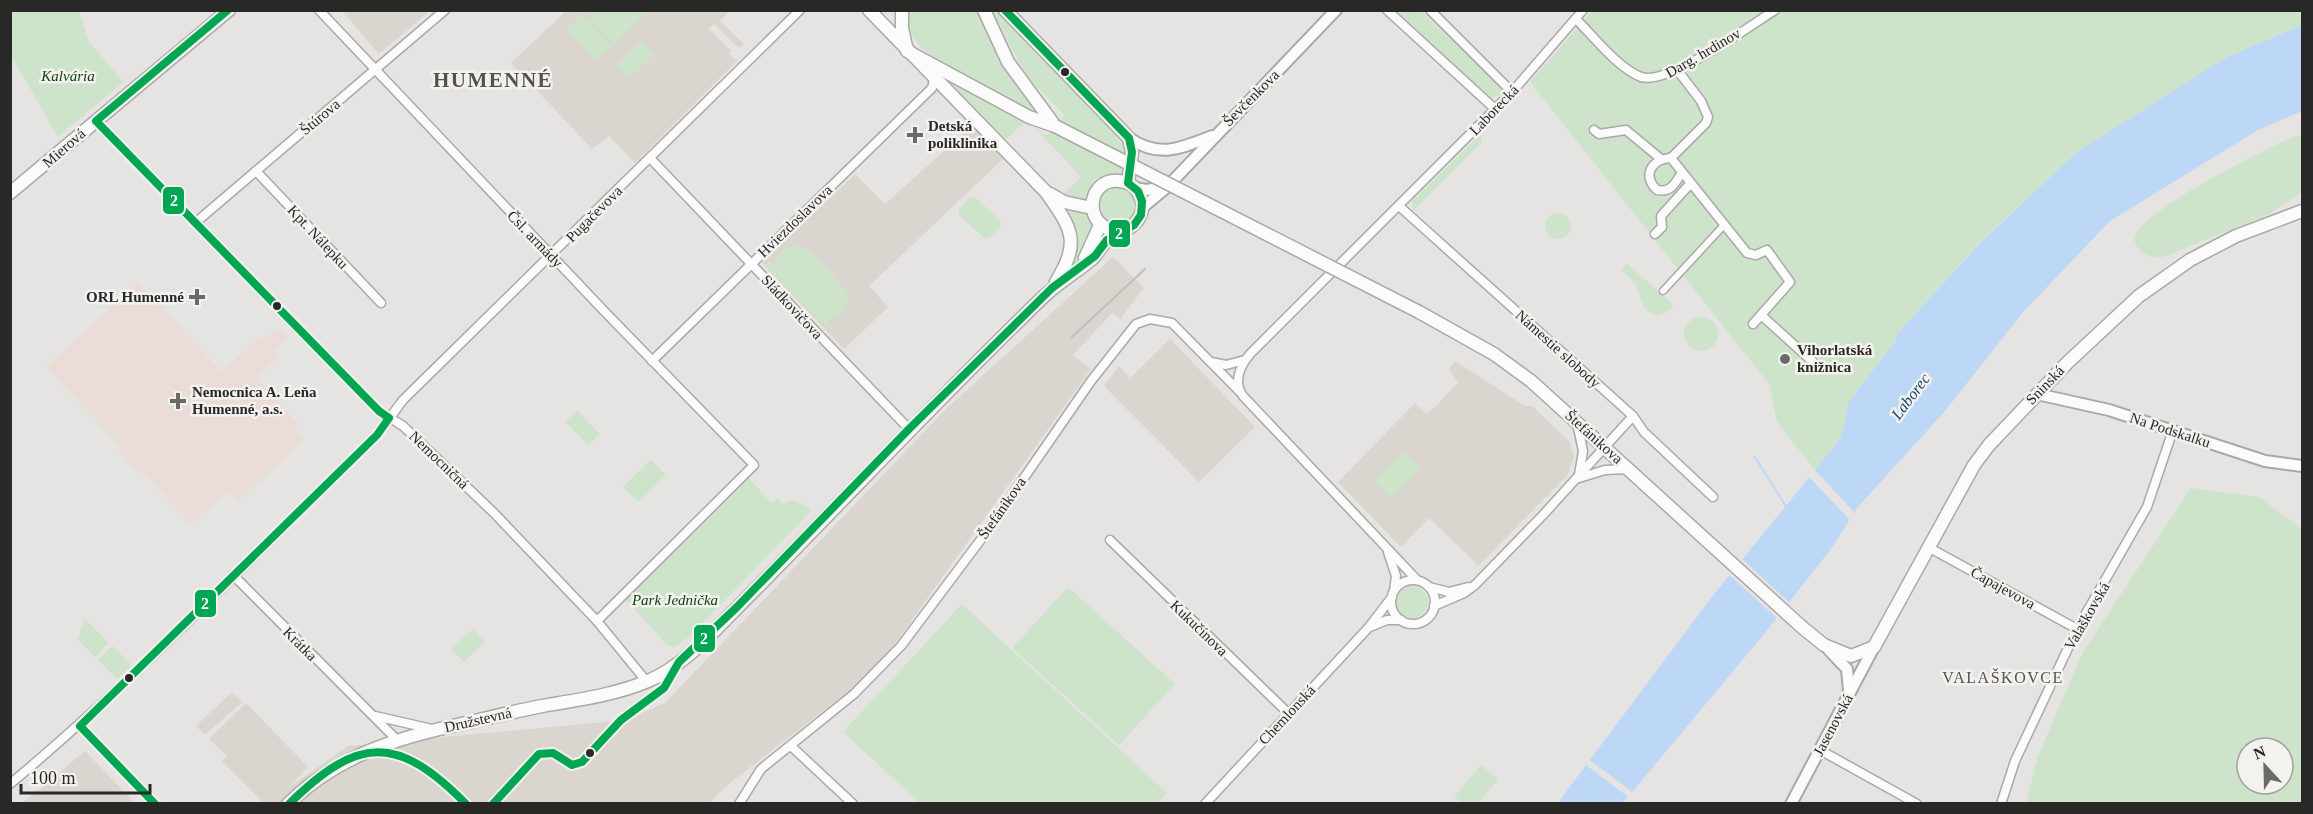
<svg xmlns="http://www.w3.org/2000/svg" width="2313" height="814" font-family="Georgia,serif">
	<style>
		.built { fill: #dad6cf }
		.industrial { fill: #eadcd7 }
		.green { fill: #cde3ca; fill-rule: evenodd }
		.water { fill: #bdd7f6 }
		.pier { fill: #e6e4e2 }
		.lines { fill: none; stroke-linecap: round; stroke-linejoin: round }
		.stream { stroke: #bdd7f6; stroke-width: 2 }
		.pedestrian-casing { stroke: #aaa9a7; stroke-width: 9 }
		.minor-casing { stroke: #aaa9a7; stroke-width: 11 }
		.tertiary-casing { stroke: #aaa9a7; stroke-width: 14 }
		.secondary-casing { stroke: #aaa9a7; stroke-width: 14 }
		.primary-casing { stroke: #aaa9a7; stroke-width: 15 }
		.pedestrian { stroke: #fbfbfb; stroke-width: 6 }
		.minor { stroke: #fbfbfb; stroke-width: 8 }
		.tertiary { stroke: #fbfbfb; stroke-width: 10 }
		.secondary { stroke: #fbfbfb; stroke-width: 10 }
		.primary { stroke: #fbfbfb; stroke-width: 12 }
		.rail { stroke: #bfbfbe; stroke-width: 2 }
		.primary-bridge-casing { stroke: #aaa9a7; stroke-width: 15; stroke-linecap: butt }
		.primary-bridge { stroke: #fbfbfb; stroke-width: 12 }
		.bus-1-casing { stroke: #f4f2ee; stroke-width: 12 }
		.bus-1 { stroke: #00a651; stroke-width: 8 }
		.bus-dot { fill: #282826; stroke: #f4f2ee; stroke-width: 2 }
		.poi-dot { fill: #6a6a68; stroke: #f4f2ee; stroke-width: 2 }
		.labels { text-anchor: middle; stroke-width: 5; stroke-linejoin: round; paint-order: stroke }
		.street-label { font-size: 15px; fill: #282826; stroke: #f4f2ee }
		.park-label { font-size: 15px; font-style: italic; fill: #114110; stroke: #f4f2ee }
		.poi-label { font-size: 15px; font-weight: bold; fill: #282826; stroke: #f4f2ee; text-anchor: start }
		.water-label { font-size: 16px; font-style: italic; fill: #174573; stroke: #f4f2ee }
		.neighbourhood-label { font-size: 16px; letter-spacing: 1.5px; fill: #555350; stroke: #f4f2ee }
		.district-label { font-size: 21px; font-weight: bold; letter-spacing: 1.5px; fill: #555350; stroke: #f4f2ee }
		.line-badge { stroke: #f4f2ee; stroke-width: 2 }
		.badge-label { font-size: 16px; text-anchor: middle; font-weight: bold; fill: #fff }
	</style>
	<rect width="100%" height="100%" fill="#e6e4e2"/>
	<g class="built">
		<path d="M342 11H341H430L379 54Z"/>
		<path d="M566 11H730L720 21 744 44 739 48 714 24 709 29 731 51 729 54 735 60 739 59 635 163 609 136 592 149 511 63Z"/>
		<path d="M972 126 1003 159 869 286 888 307 844 349 762 263 855 174 885 204Z"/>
		<path d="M1113 257 1144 288 1121 318 1125 322 1112 313 1073 355 1091 369 892 648 863 680 730 783 709 803H272L275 799 271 803H264L222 761 227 756 209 739 246 703 308 767 288 788 348 746 625 720 665 703 947 408Z"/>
		<path d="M1170 339 1255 427 1199 482 1104 386 1119 366 1130 378Z"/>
		<path d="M1455 361 1525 406H1532L1569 441 1574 456 1568 475 1477 567 1474 561 1429 518 1401 547 1338 482 1415 403 1426 414 1434 408 1458 382 1449 369Z"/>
		<path d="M232 692 242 702 205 735 196 726Z"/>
		<path d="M85 751 135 803H22L36 792Z"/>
	</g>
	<path class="industrial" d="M138 282 222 372 260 337 263 340 278 327 288 338 275 350 280 355 256 378 298 424 294 428 305 439 238 501 228 491 191 524 143 472 140 474 118 450 121 447 46 367Z"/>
	<g class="green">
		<path d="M907 10 978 11 1008 72 1043 118C1012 101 930 66 913 37 909 30 908 19 907 10Z"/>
		<path d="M10 11H79L89 42 123 82 58 137 11 55Z"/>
		<path d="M598 11 648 10 649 11 613 45 589 19Z"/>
		<path d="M992 11H998L1122 136 1128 153 1123 178 1116 177 1090 203 1062 195 1081 177 1039 132 1047 135 1065 115 1027 77Z"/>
		<path d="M1396 11H1421L1501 87V95L1489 98Z"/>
		<path d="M1592 11H2302V25L2225 58 2077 152 1981 241 1897 334 1896 341 1849 401 1841 438 1815 470 1777 422 1769 384 1530 82Z"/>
		<path d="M582 14 612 46 596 61 566 29Z"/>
		<path d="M642 41 655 54 629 79 616 66Z"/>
		<path d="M947 81 1024 123 1005 140Z"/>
		<path d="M1481 134 1482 142 1413 211 1412 201Z"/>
		<path d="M2294 136H2302V192L2269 214 2163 257C2149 259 2135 252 2134 236 2151 205 2259 153 2294 136Z"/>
		<circle cx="1118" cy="206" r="19"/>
		<path d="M970 197H975L1000 221 1001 226 989 238H984L958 214 959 209Z"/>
		<path d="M1075 209C1088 210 1093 217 1094 230L1081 257 1074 263 1072 260C1083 247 1077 227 1069 213Z"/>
		<circle cx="1558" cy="226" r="13"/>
		<path d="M796 245 810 251 847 291C850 306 842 318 827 320L832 325 828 329 765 265 769 261 774 266 781 251Z"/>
		<path d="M1626 263 1673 304 1671 309 1659 316 1645 310 1635 283 1622 271Z"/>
		<circle cx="1701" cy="334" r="17"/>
		<path d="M577 410 600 434 588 445 565 422Z"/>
		<path d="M1404 452 1421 468 1391 498 1374 481Z"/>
		<path d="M651 460 666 475 638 502 623 487Z"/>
		<path d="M748 477 771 503 777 498 784 505 789 500 803 504 812 510 689 637 675 647 667 645 625 599Z"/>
		<path d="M2191 488 2259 497 2302 529V803H2026L2038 756 2083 652ZM2247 748H2283V784H2247Z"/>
		<circle cx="1412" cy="602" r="16"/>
		<path d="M1068 587 1175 684 1119 745 1012 648Z"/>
		<path d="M962 604 1167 793 1157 803H920L843 732Z"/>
		<path d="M84 618 109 643 95 657 78 640Z"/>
		<path d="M473 629 485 642 464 662 451 649Z"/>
		<path d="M113 646 131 665 117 679 98 660Z"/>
		<path d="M1481 765 1498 779 1479 803H1462L1454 797Z"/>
	</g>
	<path class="water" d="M2302 25V111L2258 130 2110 221 2024 311 1945 411 1857 508 1831 549 1760 639 1623 803 1557 804 1711 598 1841 438 1849 401 1896 341 1897 334 1981 242 2077 152 2225 58Z"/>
	<g class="pier">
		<path d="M1813 468 1856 514 1851 521 1807 475Z"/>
		<path d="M1740 557 1791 604 1779 620 1727 573Z"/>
		<path d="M1587 758 1635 794 1631 799 1583 763Z"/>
	</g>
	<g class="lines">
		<path class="stream" d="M1755 457 1787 508"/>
		<g class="pedestrian-casing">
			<path id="pedestrian" d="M1663 291 1725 224"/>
		</g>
		<g class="minor-casing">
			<g id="minor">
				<path d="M319 10 605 312 754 465 597 621"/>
				<path d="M1387 10 1495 109"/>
				<path d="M1430 10 1512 92"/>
				<path d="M1576 19C1593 36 1619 69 1641 77 1667 86 1750 26 1775 10"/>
				<path d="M1678 71 1701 101 1708 117 1706 123 1671 158 1747 253 1756 255 1767 250 1790 282 1753 324"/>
				<path d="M96 121 379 411 403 426 494 513 597 621 647 682"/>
				<path d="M1594 130 1599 134 1626 130 1661 159"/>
				<path d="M650 158 909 429"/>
				<path d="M1671 158C1651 159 1642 176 1657 190 1670 193 1675 184 1681 174"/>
				<path d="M256 171 381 303"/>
				<path d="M1399 206 1633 416 1644 432 1713 497"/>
				<path d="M195 223 445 10"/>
				<path d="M1655 234 1662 227 1661 216 1690 184"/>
				<path d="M1761 315 1813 362"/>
				<path d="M652 361 932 88 934 79"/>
				<path d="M1211 362 1226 365 1245 360"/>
				<path d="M1577 423 1583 451 1579 475"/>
				<path d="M1579 478 1605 470 1629 469"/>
				<path d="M1110 540 1289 714"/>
				<path d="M1928 547 2077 629"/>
				<path d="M1388 552 1396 576 1394 591"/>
				<path d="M233 575 396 739"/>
				<path d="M1417 580 1243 396C1233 382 1240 366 1250 354L1512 92 1583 10"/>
				<circle cx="1413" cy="602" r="22"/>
				<path d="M1429 587 1449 592 1468 587"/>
				<path d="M1434 606 1464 593 1475 585 1543 515 1633 416"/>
				<path d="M1370 627 1387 620H1401"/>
				<path d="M375 716 432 729"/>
				<path d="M80 726 155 804"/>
				<path d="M791 746 853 804"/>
				<path d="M1820 750 1917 804"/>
				<path d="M10 784C140 676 256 552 377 435L403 400 800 10"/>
				<path d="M739 804 761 769 854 694 901 646 988 530 1091 381 1136 324 1150 319 1172 323 1240 392"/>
				<path d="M1205 804 1369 627 1392 597"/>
				<path d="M2001 804 2015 761 2077 629 2147 507 2173 430"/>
			</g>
		</g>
		<g class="tertiary-casing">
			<g id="tertiary">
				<path d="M2037 394 2109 410 2265 461 2302 466"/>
				<path d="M1828 649 1847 669 1849 691"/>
				<path d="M1791 804 1874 647"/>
			</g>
		</g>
		<g class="secondary-casing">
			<g id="secondary">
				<path d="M1129 138C1160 159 1181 148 1212 136"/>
				<path d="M1135 188 1146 190 1166 187"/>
				<path d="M1142 208 1167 187 1336 10"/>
			</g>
		</g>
		<g class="primary-casing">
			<g id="primary">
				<path d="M869 10 1046 192C1072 229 1081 241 1056 282"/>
				<path d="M902 10V28L907 51 1029 117 1055 126"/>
				<path d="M984 10 1008 62 1055 126"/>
				<path d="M1005 10 1129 138 1132 152 1128 183"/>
				<path d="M10 193 229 10"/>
				<path d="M1050 194 1064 202 1092 208"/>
				<path d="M1085 258 1100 225"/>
				<path d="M1419 312 1494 354 1531 381 1803 628 1824 645 1851 656 1874 647 1974 465 1989 445 2067 363 2139 296 2190 260 2236 236 2302 211"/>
				<path d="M288 804C334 759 387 741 448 727 480 720 511 712 542 706 577 700 615 695 648 681 682 667 710 635 736 609 838 506 936 401 1040 300 1056 284 1075 273 1092 259 1098 253 1101 246 1107 240 1116 232 1130 231 1137 221 1149 206 1139 182 1119 181 1085 178 1082 231 1121 231"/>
			</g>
		</g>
		<use href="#pedestrian" class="pedestrian"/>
		<use href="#minor" class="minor"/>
		<use href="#tertiary" class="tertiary"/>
		<use href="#secondary" class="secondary"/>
		<use href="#primary" class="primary"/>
		<path class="rail" d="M1072 337 1145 269"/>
		<g class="primary-bridge-casing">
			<path id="primary-bridge" d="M1055 126 1419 312"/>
		</g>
		<use href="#primary-bridge" class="primary-bridge"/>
		<g class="bus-1-casing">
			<g id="bus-1">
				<path d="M155 804 80 726 377 435 389 418 379 411 96 121 228 10"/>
				<path d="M289 804C358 736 397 734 466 804"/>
				<path d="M493 804 539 754 553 753 572 765 582 762 621 720 664 688 679 662 737 607 909 429 1052 288 1095 256 1107 240 1134 225 1141 215 1142 201 1138 191 1128 183 1132 152 1129 138 1005 10"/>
			</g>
		</g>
		<use href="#bus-1" class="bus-1"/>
	</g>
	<g class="bus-dot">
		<circle cx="1065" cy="72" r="5"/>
		<circle cx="277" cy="306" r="5"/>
		<circle cx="129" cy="678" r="5"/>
		<circle cx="590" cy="753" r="5"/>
	</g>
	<g class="poi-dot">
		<path d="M912 126h6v6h6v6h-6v6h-6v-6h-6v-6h6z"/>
		<path d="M194 288h6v6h6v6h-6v6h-6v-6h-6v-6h6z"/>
		<circle cx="1785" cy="359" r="6"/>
		<path d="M175 392h6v6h6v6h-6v6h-6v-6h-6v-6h6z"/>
	</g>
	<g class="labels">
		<g class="street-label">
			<text transform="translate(1703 53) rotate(-30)" y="5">Darg. hrdinov</text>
			<text transform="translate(1251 98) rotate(-45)" y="5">Ševčenkova</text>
			<text transform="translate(1494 110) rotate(-46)" y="5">Laborecká</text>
			<text transform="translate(320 117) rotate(-40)" y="5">Štúrova</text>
			<text transform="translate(64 148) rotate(-41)" y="5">Mierová</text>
			<text transform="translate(594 214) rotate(-45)" y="5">Pugačevova</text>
			<text transform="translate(795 221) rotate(-44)" y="5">Hviezdoslavova</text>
			<text transform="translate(318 237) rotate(47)" y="5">Kpt. Nálepku</text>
			<text transform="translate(535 239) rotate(46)" y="5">Čsl. armády</text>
			<text transform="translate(792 307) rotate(47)" y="5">Sládkovičova</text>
			<text transform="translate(1558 349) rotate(42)" y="5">Námestie slobody</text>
			<text transform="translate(2045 385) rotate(-46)" y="5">Sninská</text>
			<text transform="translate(2170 430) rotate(18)" y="5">Na Podskalku</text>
			<text transform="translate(1594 437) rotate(42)" y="5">Štefánikova</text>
			<text transform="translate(439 460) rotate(44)" y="5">Nemocničná</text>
			<text transform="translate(1002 508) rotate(-55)" y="5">Štefánikova</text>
			<text transform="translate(2003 588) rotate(29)" y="5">Čapajevova</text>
			<text transform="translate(2087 616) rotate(-60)" y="5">Valaškovská</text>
			<text transform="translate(1199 628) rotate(44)" y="5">Kukučínova</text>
			<text transform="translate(300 644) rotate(45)" y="5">Krátka</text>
			<text transform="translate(1287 715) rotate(-47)" y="5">Chemlonská</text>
			<text transform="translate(478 720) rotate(-13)" y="5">Družstevná</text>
			<text transform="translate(1833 725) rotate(-62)" y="5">Jasenovská</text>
		</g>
		<g class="park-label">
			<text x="68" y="81">Kalvária</text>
			<text x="675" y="605">Park Jednička</text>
		</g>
		<g class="poi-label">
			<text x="928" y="131">Detská<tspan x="928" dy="17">poliklinika</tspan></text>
			<text x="184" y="302" text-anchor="end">ORL Humenné</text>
			<text x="1797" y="355">Vihorlatská<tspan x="1797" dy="17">knižnica</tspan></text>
			<text x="192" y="397">Nemocnica A. Leňa<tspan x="192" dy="17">Humenné, a.s.</tspan></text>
		</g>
		<g class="water-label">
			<text transform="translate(1910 396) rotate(-53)" y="6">Laborec</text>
		</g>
		<g class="neighbourhood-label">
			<text x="2003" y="683">VALAŠKOVCE</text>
		</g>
		<g class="district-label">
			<text x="493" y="87">HUMENNÉ</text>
		</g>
	</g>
	<g class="line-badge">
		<rect x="162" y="186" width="23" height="29" rx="6" fill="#00a651"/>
		<rect x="1108" y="219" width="23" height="29" rx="6" fill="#00a651"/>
		<rect x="194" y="589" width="23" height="29" rx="6" fill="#00a651"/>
		<rect x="693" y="624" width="23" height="29" rx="6" fill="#00a651"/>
	</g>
	<g class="badge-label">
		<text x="174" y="206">2</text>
		<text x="1119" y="239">2</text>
		<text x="205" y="609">2</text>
		<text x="704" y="644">2</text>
	</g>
	<rect width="2313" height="814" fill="none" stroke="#282826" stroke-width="24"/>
	<g transform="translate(2265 766) rotate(338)"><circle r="28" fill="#f4f2ee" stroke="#a2a19e" stroke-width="1.5"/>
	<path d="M0-4.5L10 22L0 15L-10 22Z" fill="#6a6a68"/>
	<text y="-9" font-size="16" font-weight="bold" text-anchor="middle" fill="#282826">N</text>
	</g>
	<path d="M21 784v9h129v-9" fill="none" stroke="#282826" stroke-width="3"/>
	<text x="30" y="784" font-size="18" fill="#282826" stroke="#f4f2ee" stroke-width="4.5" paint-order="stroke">100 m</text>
</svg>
